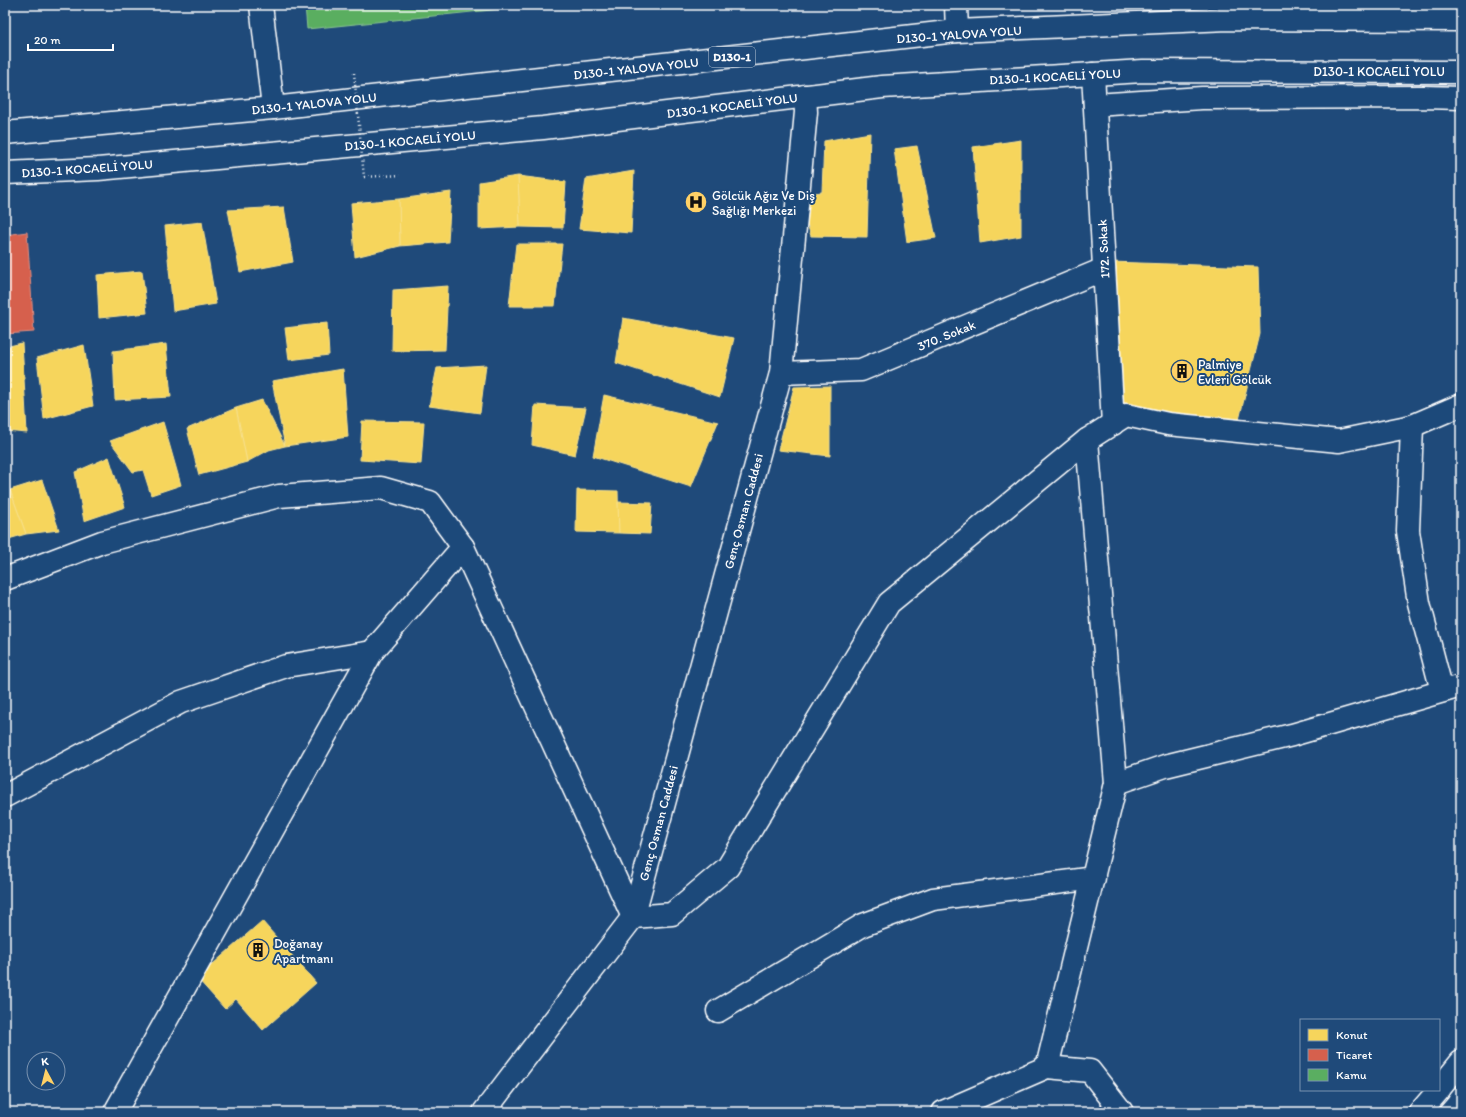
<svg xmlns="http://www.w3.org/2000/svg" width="1466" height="1117" font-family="Itim,sans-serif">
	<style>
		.homes { fill: #f6d55c; stroke: #f9e28d }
		.shops { fill: #d6604d; stroke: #e29082 }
		.public { fill: #5aae61; stroke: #8cc690 }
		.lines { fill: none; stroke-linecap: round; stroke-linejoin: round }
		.minor-casing { stroke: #fff; stroke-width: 25 }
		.highway-casing { stroke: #fff; stroke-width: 25 }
		.path { stroke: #fff; stroke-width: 2.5; stroke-dasharray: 1 3; stroke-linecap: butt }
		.minor { stroke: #1f4a7a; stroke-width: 22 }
		.highway { stroke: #1f4a7a; stroke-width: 22 }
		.path-bridge { stroke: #fff; stroke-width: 2.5; stroke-dasharray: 1 3; stroke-linecap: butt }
		.labels { text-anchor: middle; stroke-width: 4; stroke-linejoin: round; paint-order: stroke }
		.shield { fill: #1f4a7a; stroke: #bcc9d7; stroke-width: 1 }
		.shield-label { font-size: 12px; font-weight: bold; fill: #fff }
		.street-label { font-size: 13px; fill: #fff; stroke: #1f4a7a }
		.poi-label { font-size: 13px; fill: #fff; stroke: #1f4a7a; text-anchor: start }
	</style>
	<rect width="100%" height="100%" fill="#1f4a7a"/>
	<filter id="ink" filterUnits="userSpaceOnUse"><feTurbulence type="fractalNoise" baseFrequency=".025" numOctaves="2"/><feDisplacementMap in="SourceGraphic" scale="8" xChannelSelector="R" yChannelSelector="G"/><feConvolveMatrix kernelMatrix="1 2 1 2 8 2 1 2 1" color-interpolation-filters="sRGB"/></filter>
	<g filter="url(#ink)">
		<g class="homes">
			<path d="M870 133 867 237 811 236 798 195 822 192 824 141Z"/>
			<path d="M1021 140V236L980 243 973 147Z"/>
			<path d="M917 146 936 238 907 242 894 149Z"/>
			<path d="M634 171 631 233 579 229 586 179Z"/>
			<path d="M518 176 566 182 563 228 520 227Z"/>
			<path d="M518 176 520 227 479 229V182Z"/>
			<path d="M451 192 448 242 400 246 399 199Z"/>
			<path d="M399 199 400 246 355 257 351 203Z"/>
			<path d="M284 207 293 262 240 272 228 210Z"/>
			<path d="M202 222 216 304 173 311 165 226Z"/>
			<path d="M516 244H562L555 306H509Z"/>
			<path d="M1110 262 1258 267 1260 334 1237 428 1115 409Z"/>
			<path d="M142 271 147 313 99 318 97 275Z"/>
			<path d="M448 286 445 350 392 351 393 290Z"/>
			<path d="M623 318 734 338 720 397 616 363Z"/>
			<path d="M327 323 329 355 289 360 285 328Z"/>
			<path d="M22 343 27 433 5 431V347Z"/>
			<path d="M166 344 171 397 115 400 113 351Z"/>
			<path d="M84 345 93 406 44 419 37 358Z"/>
			<path d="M486 365 480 413 429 406 437 368Z"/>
			<path d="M343 369 348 437 285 446 272 381Z"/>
			<path d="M830 386V456L778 450 794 387Z"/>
			<path d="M604 395 718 422 691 487 593 456Z"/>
			<path d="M262 400 285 446 269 450 247 462 236 408Z"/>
			<path d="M535 405 586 408 575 455 532 445Z"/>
			<path d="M236 408 247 462 199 475 187 429Z"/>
			<path d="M362 421 424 422 421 464 360 460Z"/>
			<path d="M163 422 181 485 151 495 143 470 133 472 110 441Z"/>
			<path d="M109 457 125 507 84 521 75 472Z"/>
			<path d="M42 480 59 530 26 534 10 490Z"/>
			<path d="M10 490 26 534 5 540V491Z"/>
			<path d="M577 490 618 491 619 533 576 532Z"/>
			<path d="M618 502 652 503 650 534 619 533Z"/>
			<path d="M262 921 316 983 263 1030 236 999 225 1009 197 978Z"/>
		</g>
		<path class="shops" d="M27 232 34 332 5 334V235Z"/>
		<path class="public" d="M305 5H540L307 29Z"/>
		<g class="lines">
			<g class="minor-casing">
				<g id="minor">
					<path d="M261 5 273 108"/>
					<path d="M956 5 957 31"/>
					<path d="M1093 74 1113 424"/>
					<path d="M1095 105 1202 98 1423 97 1461 98"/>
					<path d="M781 373 861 370 1104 269"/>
					<path d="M1412 426 1408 531 1419 603 1442 691"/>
					<path d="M5 579 102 542 279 496 381 488 430 502 463 547 633 917"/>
					<path d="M1116 783 1165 766 1292 735 1461 686"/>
					<path d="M5 796 181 702 286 666 372 652"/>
					<path d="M633 917 672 914 728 867 889 603 1087 440 1126 415 1168 424 1339 441 1412 426 1461 405"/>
					<path d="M718 1011 863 925 933 899 1094 878"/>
					<path d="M1047 1067 1116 783 1087 440"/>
					<path d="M1439 1089 1461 1062"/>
					<path d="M115 1112 372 652 463 547"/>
					<path d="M484 1112 633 917 781 373 806 112 805 96"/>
					<path d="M943 1112 1047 1067 1090 1071 1122 1112"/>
					<path d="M1420 1112 1439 1090"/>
				</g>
			</g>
			<g class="highway-casing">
				<g id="highway">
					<path d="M5 133 273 108 957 31 1228 19 1461 20"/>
					<path d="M5 173 98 169 543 128 882 87 1143 71 1461 72"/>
				</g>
			</g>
			<path class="path" d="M364 177 400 175"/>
			<use href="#minor" class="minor"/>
			<use href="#highway" class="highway"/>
			<path class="path-bridge" d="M354 73 364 177"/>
		</g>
	</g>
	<defs>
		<g id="hospital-disc" transform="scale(1.15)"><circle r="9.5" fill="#ffd166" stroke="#1f4a7a"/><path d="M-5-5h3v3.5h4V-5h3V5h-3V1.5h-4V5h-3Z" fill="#111"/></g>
		<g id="building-disc" transform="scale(1.15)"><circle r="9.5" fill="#ffd166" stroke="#1f4a7a"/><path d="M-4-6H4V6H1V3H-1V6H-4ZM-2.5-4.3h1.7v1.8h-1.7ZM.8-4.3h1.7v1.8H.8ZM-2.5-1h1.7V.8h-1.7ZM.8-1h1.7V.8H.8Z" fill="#111"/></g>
	</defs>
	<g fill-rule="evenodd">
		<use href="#hospital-disc" x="696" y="202"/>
		<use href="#building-disc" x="1182" y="371"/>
		<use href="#building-disc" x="258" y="950"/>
	</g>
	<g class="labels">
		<rect class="shield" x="709" y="47" width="46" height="20" rx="3"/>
		<g class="shield-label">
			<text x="732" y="61">D130-1</text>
		</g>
		<g class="street-label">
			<text transform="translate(959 34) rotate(-4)" y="5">D130-1 YALOVA YOLU</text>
			<text transform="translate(636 68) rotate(-6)" y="5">D130-1 YALOVA YOLU</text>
			<text x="1379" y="76">D130-1 KOCAELİ YOLU</text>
			<text transform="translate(1055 76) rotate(-3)" y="5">D130-1 KOCAELİ YOLU</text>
			<text transform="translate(314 103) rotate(-6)" y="5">D130-1 YALOVA YOLU</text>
			<text transform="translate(732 105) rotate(-7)" y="5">D130-1 KOCAELİ YOLU</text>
			<text transform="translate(410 140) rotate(-5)" y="5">D130-1 KOCAELİ YOLU</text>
			<text transform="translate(87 168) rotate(-4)" y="5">D130-1 KOCAELİ YOLU</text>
			<text transform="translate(1103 249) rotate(-93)" y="5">172. Sokak</text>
			<text transform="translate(946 335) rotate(-22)" y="5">370. Sokak</text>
			<text transform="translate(743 511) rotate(-75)" y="5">Genç Osman Caddesi</text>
			<text transform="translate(658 823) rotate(-75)" y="5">Genç Osman Caddesi</text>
		</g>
		<g class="poi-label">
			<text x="712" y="200">Gölcük Ağız Ve Diş<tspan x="712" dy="15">Sağlığı Merkezi</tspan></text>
			<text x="1198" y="369">Palmiye<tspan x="1198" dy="15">Evleri Gölcük</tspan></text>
			<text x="274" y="948">Doğanay<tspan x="274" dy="15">Apartmanı</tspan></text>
		</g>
	</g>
	<rect width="1466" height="1117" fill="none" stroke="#1f4a7a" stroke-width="20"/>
	<rect x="10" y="10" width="1446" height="1097" fill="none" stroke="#fff" stroke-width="1.5" filter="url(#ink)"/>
	<rect x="1300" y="1019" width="140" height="72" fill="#1f4a7a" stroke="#7992af"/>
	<rect x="1308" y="1029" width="20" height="12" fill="#f6d55c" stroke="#7992af"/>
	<text x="1336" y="1039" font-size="12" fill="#ffffff">Konut</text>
	<rect x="1308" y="1049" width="20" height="12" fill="#d6604d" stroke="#7992af"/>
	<text x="1336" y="1059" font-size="12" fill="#ffffff">Ticaret</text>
	<rect x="1308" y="1069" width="20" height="12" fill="#5aae61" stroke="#7992af"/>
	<text x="1336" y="1079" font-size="12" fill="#ffffff">Kamu</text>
	<g transform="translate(46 1071) rotate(353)"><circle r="19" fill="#1f4a7a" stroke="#7992af"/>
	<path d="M0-3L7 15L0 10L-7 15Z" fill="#ffd166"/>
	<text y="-6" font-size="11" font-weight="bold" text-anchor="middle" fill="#ffffff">K</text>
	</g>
	<path d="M28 44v6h85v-6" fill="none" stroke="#ffffff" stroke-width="2"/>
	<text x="34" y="44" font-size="12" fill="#ffffff" stroke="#1f4a7a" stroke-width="3" paint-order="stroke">20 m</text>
</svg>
